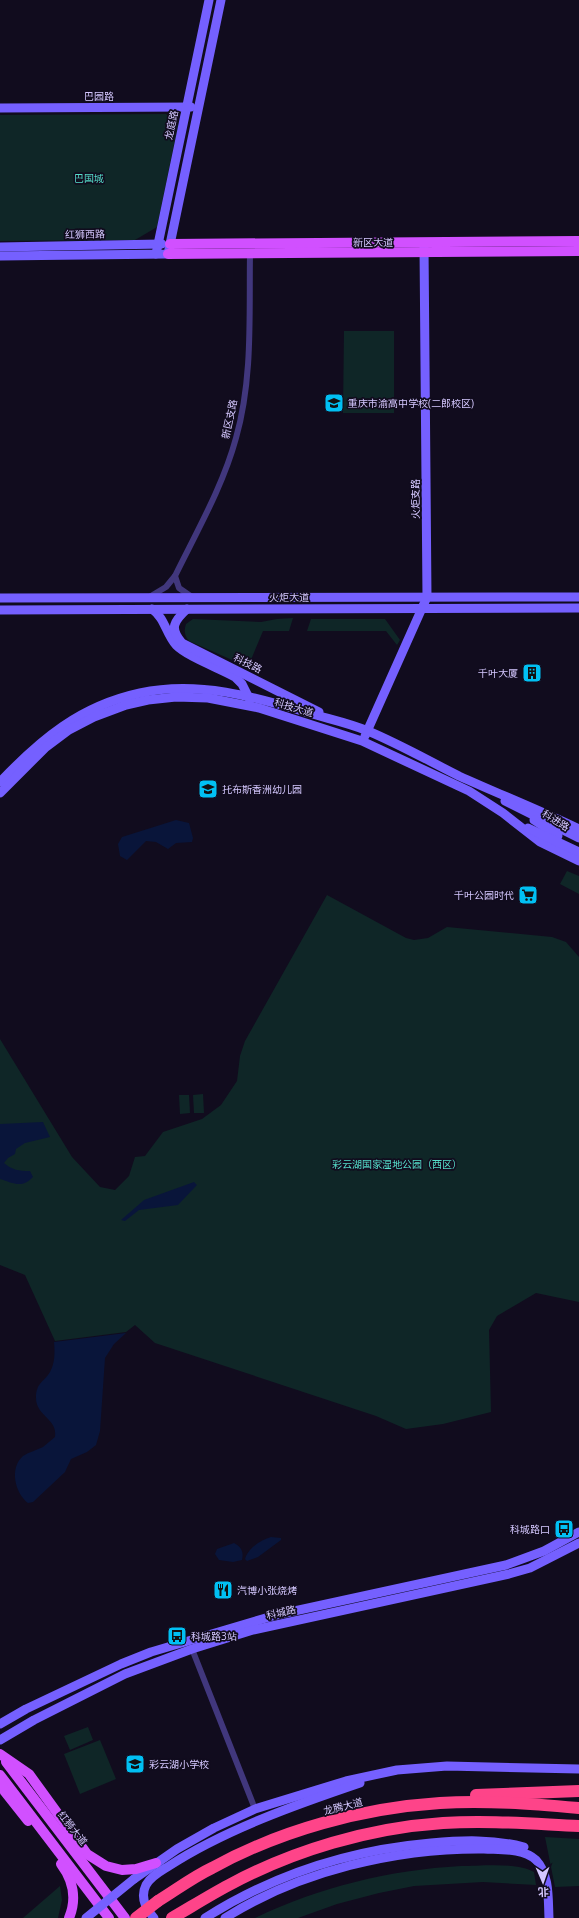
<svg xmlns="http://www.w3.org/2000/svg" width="579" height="1918" font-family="'Open Sans','Noto Sans SC',sans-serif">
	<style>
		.green { fill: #0f2627 }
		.water { fill: #09153a }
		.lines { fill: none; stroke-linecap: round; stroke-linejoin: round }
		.street { stroke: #41377d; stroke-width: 6 }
		.secondary { stroke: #7560ff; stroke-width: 9 }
		.primary { stroke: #d150ff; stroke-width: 10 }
		.highway { stroke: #fe4489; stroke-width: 12 }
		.secondary-bridge { stroke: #7560ff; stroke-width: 9 }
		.highway-bridge { stroke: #fe4489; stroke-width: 12 }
		.labels { text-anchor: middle; stroke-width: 3.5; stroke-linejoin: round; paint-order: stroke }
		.street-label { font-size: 10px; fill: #d5c8ff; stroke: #110c1e }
		.park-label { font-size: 10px; fill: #56decb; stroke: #110c1e }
		.poi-label { font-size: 10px; fill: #d5c8ff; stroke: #110c1e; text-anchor: start }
	</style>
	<rect width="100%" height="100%" fill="#110c1e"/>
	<g class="green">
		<path d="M166 114 178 125 157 227 135 240 0 241V115Z"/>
		<path d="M344 331H394V413H343Z"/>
		<path d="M293 618 289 631H263L248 667 189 641C184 635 184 630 186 624L193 619 261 622 277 619Z"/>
		<path d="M311 619H385L400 640 397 645 386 631H307Z"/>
		<path d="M567 871 579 876V894L560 884Z"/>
		<path d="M327 895 406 938 414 940 428 938 447 927 552 937 566 942 579 957V1302L536 1293 497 1316 489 1330 491 1412 443 1424 406 1429 376 1416 155 1343 135 1325 126 1332 55 1341 25 1275 0 1265V1039L72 1157 100 1187 115 1190 129 1176 135 1157 145 1156 163 1132 202 1119 221 1105 237 1081 240 1056 245 1041Z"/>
		<path d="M203 1094 204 1113H194L193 1095Z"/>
		<path d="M179 1095H189L190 1113 180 1114Z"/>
		<path d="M88 1727 93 1740 70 1750 64 1736Z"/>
		<path d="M100 1740 116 1779 80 1794 64 1754Z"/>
		<path d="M545 1837 579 1839V1886L555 1887Z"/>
		<path d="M461 1866C481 1866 517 1862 534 1872L536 1885 483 1882 414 1886 379 1893 337 1904 298 1918H255C320 1887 389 1870 461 1866Z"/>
		<path d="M60 1886 62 1900 58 1918H23Z"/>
	</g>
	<g class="water">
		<path d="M176 820 189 823 193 838 192 842 176 843 168 849 156 842 146 841 127 860 120 856 118 844 122 837Z"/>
		<path d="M43 1122 50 1137 25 1143 16 1149 15 1154 8 1158 4 1163C12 1170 19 1171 30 1171L33 1177C22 1189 13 1183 0 1179V1124Z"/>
		<path d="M194 1182 197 1185 178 1205 139 1210 125 1221 121 1220 144 1200Z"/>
		<path d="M126 1333 114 1344 105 1358 100 1431 96 1445 87 1452 71 1459 65 1472 33 1502 28 1503C15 1493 9 1468 23 1456 29 1452 37 1450 43 1447 47 1444 51 1440 55 1437 58 1419 36 1416 36 1398 36 1383 43 1383 50 1372 55 1363 55 1352 54 1342Z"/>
		<path d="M271 1537 281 1538V1540L258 1557 247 1561 245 1559C248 1548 261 1540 271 1537Z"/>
		<path d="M234 1543C241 1547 244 1551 242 1560L233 1562 219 1560 215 1554 217 1549Z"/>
	</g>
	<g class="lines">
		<g class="street">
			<path d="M175 576C197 531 223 486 236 438 253 378 249 315 250 254"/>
			<path d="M151 596 166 587 175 576 179 588 192 597"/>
			<path d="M192 1649 255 1809"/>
		</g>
		<g class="secondary">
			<path d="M0 108 191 107"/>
			<path d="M0 247 162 244"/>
			<path d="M156 254 209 0"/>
			<path d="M0 256 168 254 221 0"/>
			<path d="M0 598 579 597"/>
			<path d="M152 609C165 618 166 634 176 645 188 657 219 668 235 677L242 684 250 700"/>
			<path d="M187 609C174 621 169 628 182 643L319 712"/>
			<path d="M0 610 579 608"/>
			<path d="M365 736 427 597 424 246"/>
			<path d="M0 782C41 739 80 706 140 693 198 680 255 697 309 713 329 719 349 723 368 731 399 744 429 761 459 776 499 794 539 810 579 829"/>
			<path d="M0 793 45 748 69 730 94 717 126 705 148 700 176 697 208 698 259 708 362 741 469 791 503 813 540 842 579 861"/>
			<path d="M505 801 579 838"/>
			<path d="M534 820 558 836"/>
			<path d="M528 828 579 852"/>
			<path d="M0 1724 26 1709 121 1664 151 1652 276 1615 506 1565 544 1551 579 1532"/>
			<path d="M0 1740 34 1720 125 1674 192 1649 253 1630 509 1574 530 1568 579 1543"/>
			<path d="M134 1879 177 1849 214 1828 255 1809 346 1781 397 1770 447 1766 579 1769"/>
			<path d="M154 1918C146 1909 140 1897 146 1885 151 1876 161 1871 169 1866 224 1830 298 1804 360 1783"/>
			<path d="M205 1918C273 1875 350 1850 431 1843 463 1840 493 1839 524 1847"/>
			<path d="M225 1918C299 1871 397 1848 484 1849 500 1850 523 1848 536 1860 550 1875 548 1899 549 1918"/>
		</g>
		<g class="primary">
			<path d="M170 244 579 241"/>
			<path d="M168 254 579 251"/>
			<path d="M0 1754 29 1774 87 1854 106 1866 122 1870 136 1869 156 1863"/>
			<path d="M6 1762 125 1918"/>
			<path d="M0 1775 109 1918"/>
			<path d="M0 1782 5 1792 28 1821"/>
			<path d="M61 1864C73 1880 77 1899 69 1918"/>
		</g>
		<g class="highway">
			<path d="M476 1795 579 1791"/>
			<path d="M158 1901C176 1890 193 1877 212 1868 281 1830 362 1808 440 1803 486 1800 533 1804 579 1808"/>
			<path d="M172 1918C191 1907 210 1895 229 1885 294 1850 369 1828 443 1823 488 1820 534 1824 579 1826"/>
		</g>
		<path class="secondary-bridge" d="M86 1918 134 1879"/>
		<path class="highway-bridge" d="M136 1918 158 1901"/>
	</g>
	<defs>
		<g id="school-square" transform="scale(1)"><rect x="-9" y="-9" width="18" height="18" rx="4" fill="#01c0f3" stroke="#110c1e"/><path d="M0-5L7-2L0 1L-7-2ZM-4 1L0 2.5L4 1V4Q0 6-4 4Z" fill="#111"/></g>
		<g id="building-square" transform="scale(1)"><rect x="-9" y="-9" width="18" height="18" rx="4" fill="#01c0f3" stroke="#110c1e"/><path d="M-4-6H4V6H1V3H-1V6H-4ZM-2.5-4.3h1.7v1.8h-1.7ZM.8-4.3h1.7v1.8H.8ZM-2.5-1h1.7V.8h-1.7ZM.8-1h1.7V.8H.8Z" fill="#111"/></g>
		<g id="supermarket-square" transform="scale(1)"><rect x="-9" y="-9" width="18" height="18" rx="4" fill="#01c0f3" stroke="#110c1e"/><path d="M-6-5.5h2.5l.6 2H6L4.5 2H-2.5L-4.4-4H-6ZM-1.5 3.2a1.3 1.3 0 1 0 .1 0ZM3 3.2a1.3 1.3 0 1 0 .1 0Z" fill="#111"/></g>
		<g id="bus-square" transform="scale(1)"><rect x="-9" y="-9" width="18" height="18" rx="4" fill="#01c0f3" stroke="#110c1e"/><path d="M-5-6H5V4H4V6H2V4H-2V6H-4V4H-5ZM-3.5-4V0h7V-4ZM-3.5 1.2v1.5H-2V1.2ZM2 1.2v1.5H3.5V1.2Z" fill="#111"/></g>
		<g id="restaurant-square" transform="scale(1)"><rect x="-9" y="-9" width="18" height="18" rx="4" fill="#01c0f3" stroke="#110c1e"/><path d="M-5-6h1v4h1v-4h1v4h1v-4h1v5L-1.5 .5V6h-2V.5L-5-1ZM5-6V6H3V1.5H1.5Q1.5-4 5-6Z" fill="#111"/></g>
	</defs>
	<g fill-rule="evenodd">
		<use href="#school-square" x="334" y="403"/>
		<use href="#building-square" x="532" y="673"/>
		<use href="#school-square" x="208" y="789"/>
		<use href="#supermarket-square" x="528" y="895"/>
		<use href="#bus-square" x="564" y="1529"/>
		<use href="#restaurant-square" x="223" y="1590"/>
		<use href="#bus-square" x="177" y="1636"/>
		<use href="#school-square" x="135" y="1764"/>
	</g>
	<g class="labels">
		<g class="street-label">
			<text x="99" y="100">巴园路</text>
			<text transform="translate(171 125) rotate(-78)" y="4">龙庭路</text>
			<text transform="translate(85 234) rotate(-1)" y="4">红狮西路</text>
			<text x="373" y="246">新区大道</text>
			<text transform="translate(229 419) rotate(-78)" y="4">新区支路</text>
			<text transform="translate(415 499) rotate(-90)" y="4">火炬支路</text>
			<text x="289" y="601">火炬大道</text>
			<text transform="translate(248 663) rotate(27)" y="4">科技路</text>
			<text transform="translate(294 707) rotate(17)" y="4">科技大道</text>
			<text transform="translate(556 820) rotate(32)" y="4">科进路</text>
			<text transform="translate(281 1612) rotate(-13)" y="4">科城路</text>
			<text transform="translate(343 1806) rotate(-14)" y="4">龙腾大道</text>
			<text transform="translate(73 1828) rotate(52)" y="4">红狮大道</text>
		</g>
		<g class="park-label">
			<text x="89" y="182">巴国城</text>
			<text x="397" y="1168">彩云湖国家湿地公园（西区）</text>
		</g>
		<g class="poi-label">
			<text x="348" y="407">重庆市渝高中学校(二郎校区)</text>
			<text x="518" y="677" text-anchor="end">千叶大厦</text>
			<text x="222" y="793">托布斯香洲幼儿园</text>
			<text x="514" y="899" text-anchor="end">千叶公园时代</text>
			<text x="550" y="1533" text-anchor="end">科城路口</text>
			<text x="237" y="1594">汽博小张烧烤</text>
			<text x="191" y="1640">科城路3站</text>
			<text x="149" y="1768">彩云湖小学校</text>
		</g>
	</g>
	<g transform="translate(543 1882) rotate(178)" stroke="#110c1e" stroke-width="3" paint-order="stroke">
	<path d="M0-3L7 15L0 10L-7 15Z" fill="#d5c8ff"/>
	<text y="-6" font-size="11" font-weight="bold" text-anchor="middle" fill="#d5c8ff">北</text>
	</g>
</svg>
